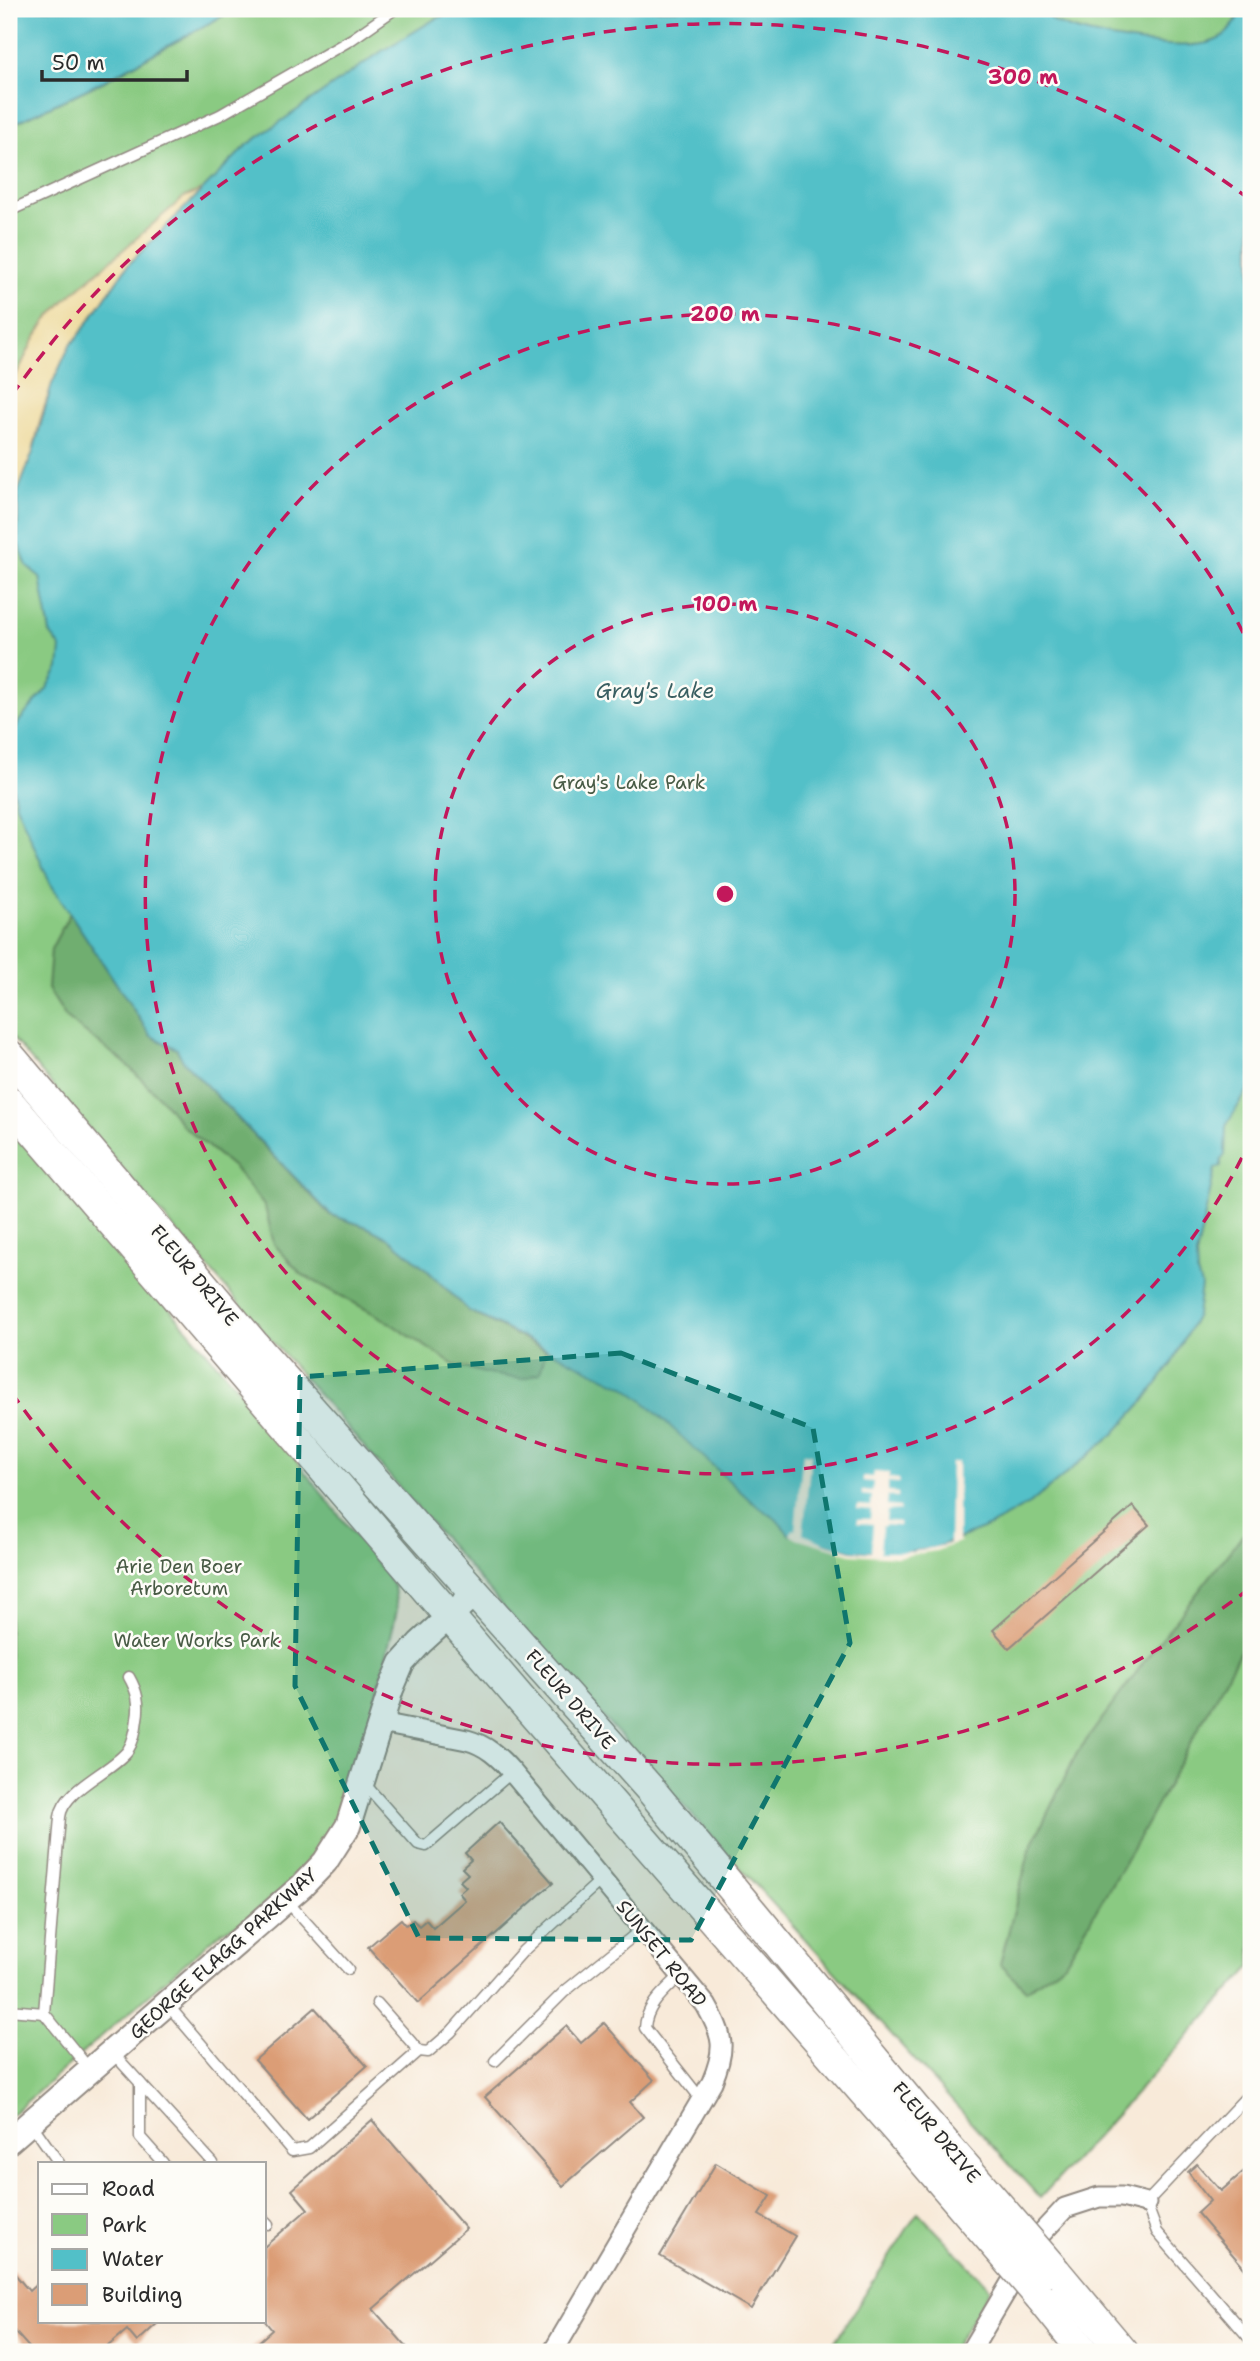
<svg xmlns="http://www.w3.org/2000/svg" width="1260" height="2361" font-family="'Shantell Sans',sans-serif">
	<style>
		.green { fill: #8aca82; stroke: #5a7a56; stroke-width: 2 }
		.forest { fill: #6fae70; stroke: #4d6c4e; stroke-width: 2 }
		.sand { fill: #eeda9e; stroke: #8c8264; stroke-width: 2 }
		.water { fill: #52c0c8; stroke: #3e767a; stroke-width: 2 }
		.pier { fill: #f8ead9 }
		.building { fill: #db9d76 }
		.lines { fill: none; stroke-linecap: round; stroke-linejoin: round }
		.service-casing { stroke: #928a82; stroke-width: 13 }
		.minor-casing { stroke: #928a82; stroke-width: 23 }
		.tertiary-casing { stroke: #928a82; stroke-width: 28 }
		.primary-casing { stroke: #928a82; stroke-width: 33 }
		.service { stroke: #fff; stroke-width: 10 }
		.minor { stroke: #fff; stroke-width: 19 }
		.tertiary { stroke: #fff; stroke-width: 24 }
		.primary { stroke: #fff; stroke-width: 30 }
		.primary-bridge-casing { stroke: #928a82; stroke-width: 33; stroke-linecap: butt }
		.primary-bridge { stroke: #fff; stroke-width: 30 }
		.marked { fill: #0f766e; fill-opacity: 0.2; stroke: #0f766e; stroke-width: 5; stroke-dasharray: 14 9; stroke-linejoin: round }
		.ring { fill: none; stroke: #c2185b; stroke-width: 3.5; stroke-dasharray: 12 9 }
		.labels { text-anchor: middle; stroke-width: 5; stroke-linejoin: round; paint-order: stroke }
		.park-label { font-size: 19px; fill: #485b45; stroke: #fdfcf7 }
		.street-label { font-size: 19px; fill: #2b2b2b; stroke: #fdfcf7 }
		.water-label { font-size: 21px; font-style: italic; fill: #395f62; stroke: #fdfcf7 }
		.centre { fill: #c2185b; stroke: #fdfcf7; stroke-width: 3.5 }
		.ring-label { font-size: 21px; text-anchor: middle; font-weight: bold; fill: #c2185b; stroke: #fdfcf7; stroke-width: 5; stroke-linejoin: round; paint-order: stroke }
	</style>
	<rect width="100%" height="100%" fill="#fdfcf7"/>
	<filter id="ink" filterUnits="userSpaceOnUse"><feTurbulence type="fractalNoise" baseFrequency=".0143" numOctaves="2"/><feDisplacementMap in="SourceGraphic" scale="14" xChannelSelector="R" yChannelSelector="G"/><feConvolveMatrix kernelMatrix="1 2 1 2 8 2 1 2 1" color-interpolation-filters="sRGB"/></filter>
	<filter id="wash" filterUnits="userSpaceOnUse"><feTurbulence type="fractalNoise" baseFrequency=".00686" numOctaves="4" result="noise"/><feDisplacementMap in="SourceGraphic" scale="28" xChannelSelector="R" yChannelSelector="G"/><feGaussianBlur stdDeviation="1.57" result="paint"/><feColorMatrix in="noise" values="0 0 0 0 0 0 0 0 0 0 0 0 0 0 0 0 0 1.4 0 .05"/><feComposite in="paint" operator="in"/></filter>
	<g filter="url(#wash)">
		<rect width="100%" height="100%" fill="#f8ead9"/>
		<g class="green">
			<path d="M235 9H1251V1967L1040 2198 508 1612 144 1194 9 1034V126L104 81Z"/>
			<path d="M9 1121 278 1435 304 1471 385 1573 394 1587 397 1610 358 1778 343 1821 311 1866 241 1923 222 1931 9 2117Z"/>
			<path d="M918 2212 991 2289 951 2352H828Z"/>
		</g>
		<g class="forest">
			<path d="M70 913 151 1036 177 1049 183 1061 330 1215 367 1227 390 1239 424 1267 469 1311 546 1350 540 1373 522 1379 488 1374 454 1365 382 1318 301 1274 274 1244 265 1207 234 1168 183 1126 164 1102 124 1062 67 1019 48 989 51 949Z"/>
			<path d="M1251 1524V1631L1143 1831 1065 1963 1026 1990 1000 1964 1030 1849 1077 1753 1155 1647Z"/>
		</g>
		<path class="sand" d="M204 189 128 265 78 337 70 345 52 384 40 421 33 452 18 492V522L9 521V390L32 343 45 322 64 301 184 197Z"/>
		<g class="water">
			<path d="M9 9H235L104 81 9 126Z"/>
			<path d="M458 9H1041C1046 13 1051 20 1057 23 1086 37 1185 53 1214 41 1229 36 1235 22 1242 9H1251V1085L1226 1126 1225 1155 1221 1160V1166L1215 1169 1196 1256 1197 1273 1201 1286 1197 1315 1172 1363 1144 1401 1114 1434 1032 1502 990 1526 935 1548 896 1554 852 1551 790 1535 776 1519 752 1502 642 1400 623 1386 469 1311 424 1267 390 1239 367 1227 331 1215 183 1061 177 1049 151 1036 50 883 16 805 9 769 11 738 20 720 46 690 59 668 61 648 50 633 40 577 27 566 18 543V492L33 452 52 384 70 345 78 337 128 265 247 145 382 51 432 21Z"/>
		</g>
		<path class="pier" d="M803 1453 811 1454 803 1534 827 1544 852 1551 871 1552 873 1524 857 1523V1519H870L871 1510 857 1509 858 1505 871 1506 872 1496 862 1495V1491L872 1492 873 1482 863 1481V1476L873 1477 874 1472 889 1473V1478L899 1479V1483L888 1482V1492L898 1493V1497L888 1496 887 1506 900 1507V1510L887 1511 886 1521 899 1522V1526L886 1525 882 1527 880 1552H912L949 1544 951 1463 958 1462V1540L962 1541 936 1551 896 1557 851 1554 796 1538 790 1535 792 1529 795 1530Z"/>
		<g id="blocks">
			<g class="building">
				<path d="M1133 1506 1149 1525 1009 1648 993 1630Z"/>
				<path d="M499 1822 553 1883 418 2003 368 1947 401 1919 406 1925 413 1920 419 1926 426 1920 433 1928 465 1900 459 1893 466 1887 460 1881 468 1874 462 1868 471 1860 465 1853Z"/>
				<path d="M315 2008 367 2066 307 2119 255 2060Z"/>
				<path d="M604 2023 654 2080 630 2102 643 2117 563 2186 485 2097 566 2026 581 2043Z"/>
				<path d="M372 2120 466 2229 373 2309 411 2352H247L272 2330 264 2320V2247L308 2209 292 2190Z"/>
				<path d="M716 2163 771 2196 759 2215 795 2236 751 2309 660 2256Z"/>
				<path d="M1197 2164 1221 2191 1251 2165V2276L1197 2213 1210 2201 1188 2172Z"/>
				<path d="M9 2267 29 2291 40 2281V2321H160L137 2342 127 2330 101 2352H33L9 2325Z"/>
			</g>
		</g>
	</g>
	<g filter="url(#ink)">
		<use href="#blocks" fill-opacity="0" stroke="#928a82" stroke-width="2"/>
		<g class="lines">
			<g class="service-casing">
				<g id="service">
					<path d="M9 211 220 115 352 39 395 9"/>
					<path d="M363 1782 418 1844 426 1846 512 1772"/>
					<path d="M286 1900 348 1969"/>
					<path d="M681 1975C665 1991 646 2005 645 2028L701 2099"/>
					<path d="M377 2003 419 2051"/>
					<path d="M167 2004 292 2151 309 2148 419 2051 428 2052 451 2032 523 1951 601 1880"/>
					<path d="M9 2010 44 2013"/>
					<path d="M112 2052 213 2163"/>
					<path d="M495 2061 564 1992 642 1929"/>
					<path d="M90 2070 44 2013 60 1817C63 1789 114 1770 128 1750 134 1741 136 1729 137 1719 140 1703 137 1691 129 1677"/>
					<path d="M140 2083V2137L163 2163"/>
					<path d="M1251 2092 1146 2203 1157 2232 1251 2340"/>
					<path d="M31 2123 59 2163"/>
					<path d="M264 2220 268 2224"/>
				</g>
			</g>
			<g class="minor-casing">
				<g id="minor">
					<path d="M381 1723 467 1740C486 1745 499 1757 512 1772L706 2005C724 2037 726 2048 712 2082L553 2352"/>
					<path d="M970 2352 1038 2237 1065 2208 1099 2197H1122L1146 2203"/>
				</g>
			</g>
			<g class="tertiary-casing">
				<path id="tertiary" d="M9 2141 302 1886 325 1862 348 1826 391 1689 402 1663 420 1643 476 1592"/>
			</g>
			<g class="primary-casing">
				<g id="primary">
					<path d="M9 1055 261 1353 650 1789 917 2111"/>
					<path d="M9 1102 529 1709 902 2136"/>
					<path d="M1056 2272 1123 2352"/>
					<path d="M1040 2297 1084 2352"/>
				</g>
			</g>
			<use href="#service" class="service"/>
			<use href="#minor" class="minor"/>
			<use href="#tertiary" class="tertiary"/>
			<use href="#primary" class="primary"/>
			<g class="primary-bridge-casing">
				<g id="primary-bridge">
					<path d="M917 2111 1056 2272"/>
					<path d="M902 2136 1040 2297"/>
				</g>
			</g>
			<use href="#primary-bridge" class="primary-bridge"/>
		</g>
	</g>
	<path class="marked" d="M621 1353 813 1428 850 1643 691 1940 419 1938 295 1686 300 1377Z"/>
	<g class="ring">
		<circle cx="725" cy="894" r="290"/>
		<path d="M1251 1139A580 580 0 1 1 1251 649"/>
		<path d="M1249 1589A870 870 0 0 1 12 1393M12 395A870 870 0 0 1 1249 199"/>
	</g>
	<g class="labels">
		<g class="park-label">
			<text x="629" y="789">Gray's Lake Park</text>
			<text x="179" y="1573">Arie Den Boer<tspan x="179" dy="22">Arboretum</tspan></text>
			<text x="197" y="1647">Water Works Park</text>
		</g>
		<g class="street-label">
			<text transform="translate(195 1275) rotate(50)" y="7">FLEUR DRIVE</text>
			<text transform="translate(571 1699) rotate(49)" y="7">FLEUR DRIVE</text>
			<text transform="translate(223 1953) rotate(-42)" y="7">GEORGE FLAGG PARKWAY</text>
			<text transform="translate(662 1953) rotate(51)" y="7">SUNSET ROAD</text>
			<text transform="translate(937 2132) rotate(50)" y="7">FLEUR DRIVE</text>
		</g>
		<g class="water-label">
			<text x="655" y="698">Gray's Lake</text>
		</g>
	</g>
	<circle cx="725" cy="894" r="10" class="centre"/>
	<g class="ring-label">
		<text x="1023" y="84">300 m</text>
		<text x="725" y="321">200 m</text>
		<text x="725" y="611">100 m</text>
	</g>
	<rect width="1260" height="2361" fill="none" stroke="#fdfcf7" stroke-width="35"/>
	<rect x="38" y="2162" width="228" height="161" fill="#fdfcf7" stroke="#a9a8a5" stroke-width="2"/>
	<rect x="52" y="2184" width="35" height="10" fill="#ffffff" stroke="#a9a8a5" stroke-width="2"/>
	<text x="102" y="2196" font-size="21" fill="#2b2b2b">Road</text>
	<rect x="52" y="2214" width="35" height="21" fill="#8aca82" stroke="#a9a8a5" stroke-width="2"/>
	<text x="102" y="2232" font-size="21" fill="#2b2b2b">Park</text>
	<rect x="52" y="2249" width="35" height="21" fill="#52c0c8" stroke="#a9a8a5" stroke-width="2"/>
	<text x="102" y="2266" font-size="21" fill="#2b2b2b">Water</text>
	<rect x="52" y="2284" width="35" height="21" fill="#db9d76" stroke="#a9a8a5" stroke-width="2"/>
	<text x="102" y="2302" font-size="21" fill="#2b2b2b">Building</text>
	<path d="M42 70v10h145v-10" fill="none" stroke="#2b2b2b" stroke-width="3.5"/>
	<text x="52" y="70" font-size="21" fill="#2b2b2b" stroke="#fdfcf7" stroke-width="5" paint-order="stroke">50 m</text>
</svg>
